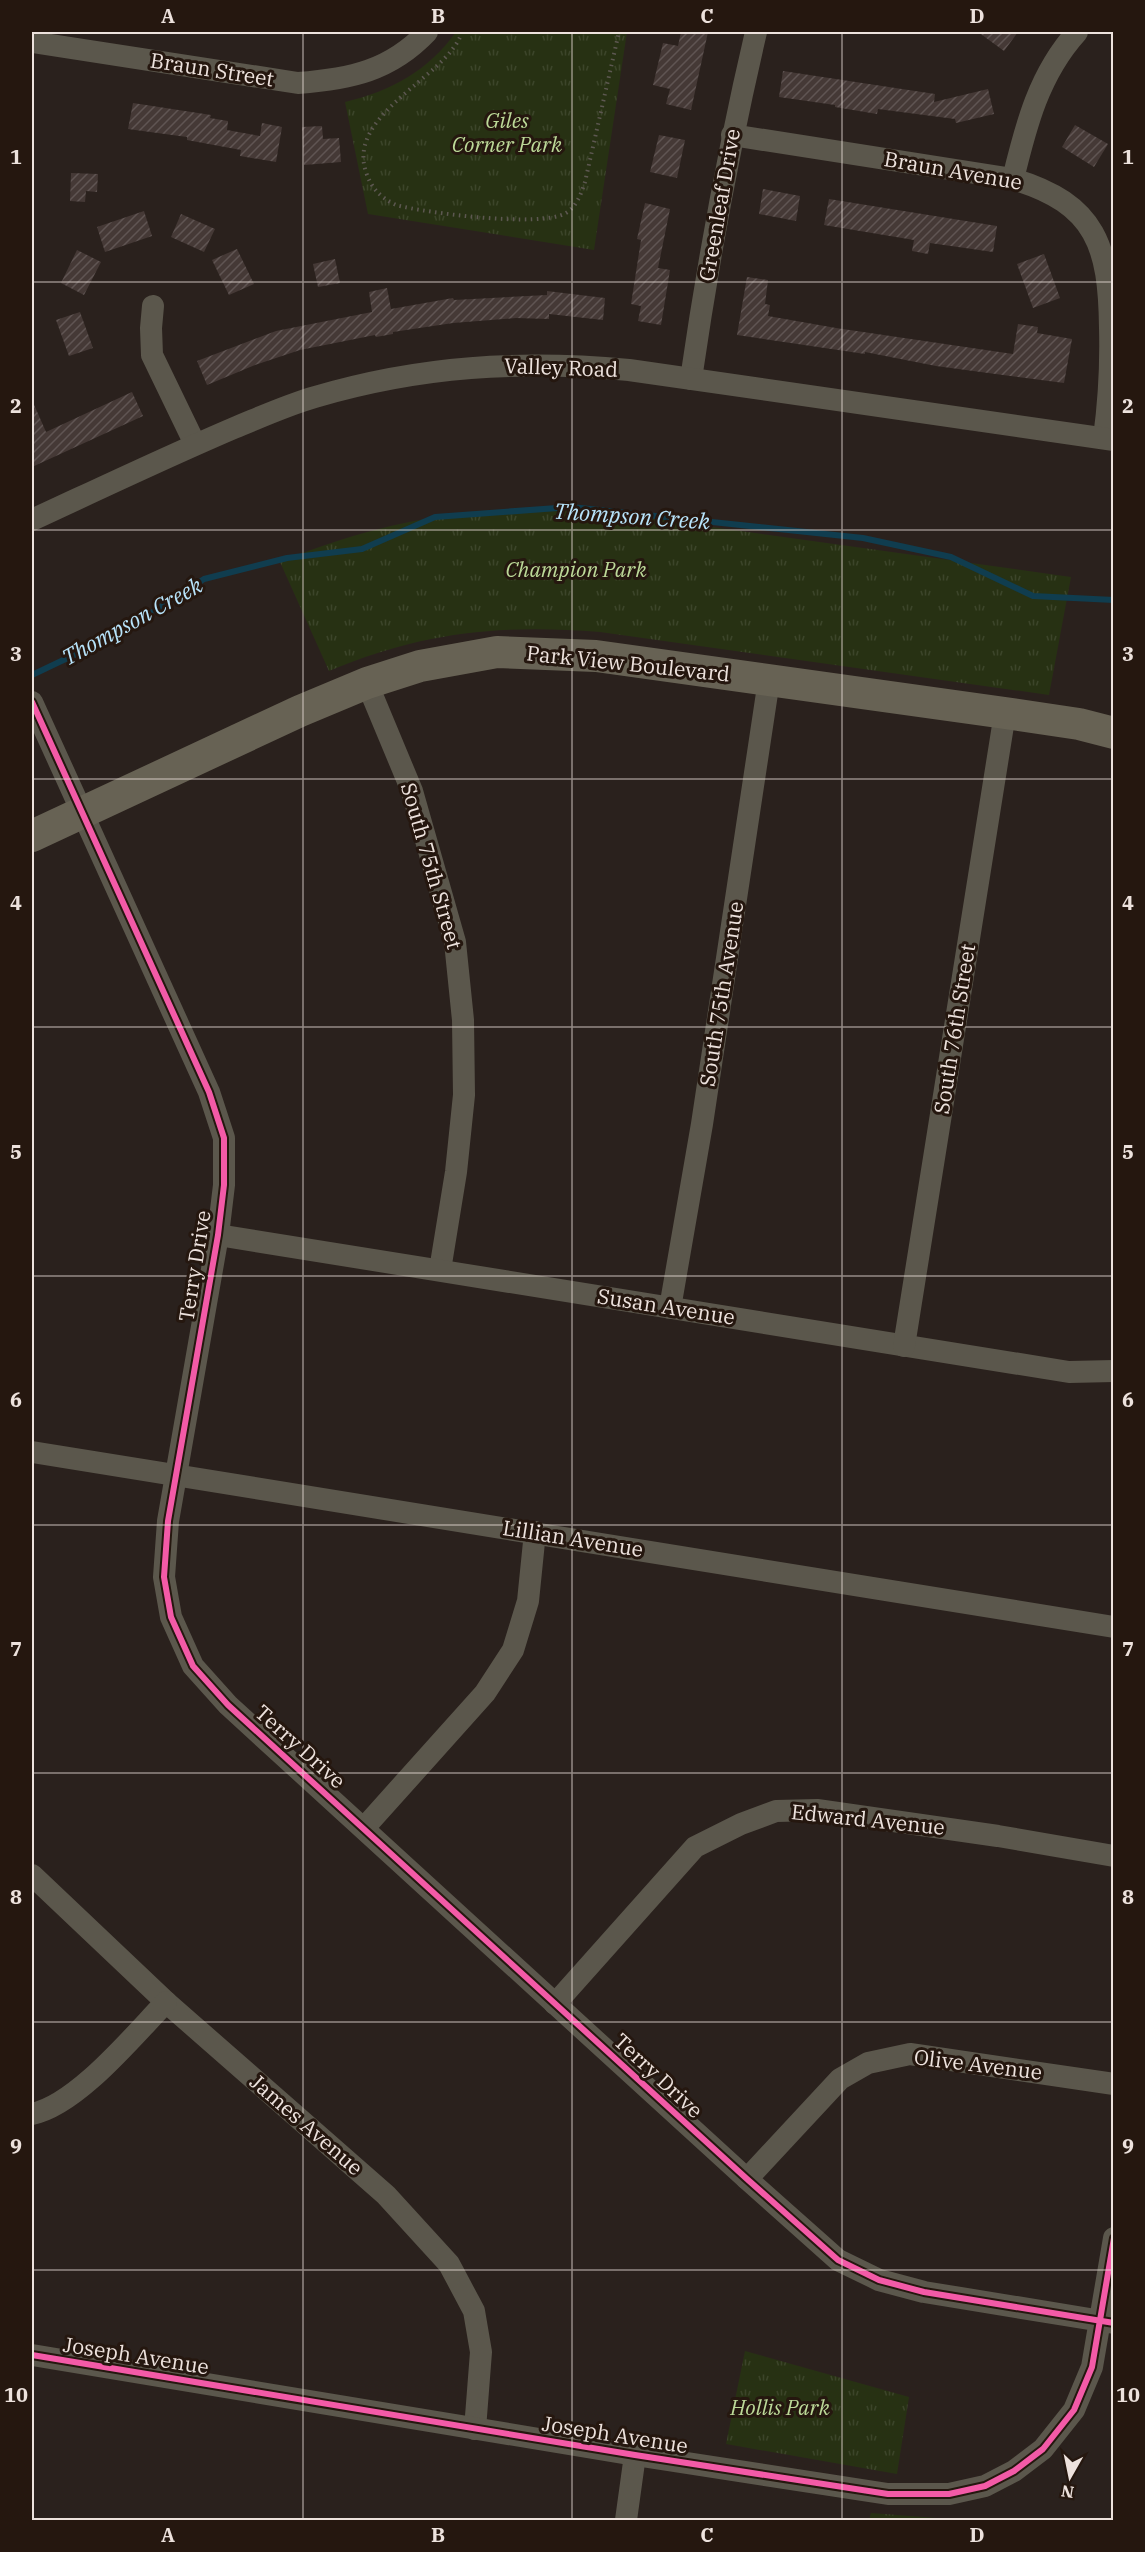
<svg xmlns="http://www.w3.org/2000/svg" width="1145" height="2552" font-family="'IBM Plex Serif',serif">
	<style>
		.park { fill: url(#park-tufts) }
		.lines { fill: none; stroke-linecap: round; stroke-linejoin: round }
		.stream { stroke: #103d4f; stroke-width: 6 }
		.building { fill: url(#building-hatch) }
		.path { stroke: #5d5851; stroke-width: 4; stroke-dasharray: 1.5 4.5; stroke-linecap: butt }
		.street { stroke: #5b574c; stroke-width: 22 }
		.secondary { stroke: #676254; stroke-width: 32 }
		.cycleway-casing { stroke: #25170f; stroke-width: 10 }
		.cycleway { stroke: #f35aa7; stroke-width: 6 }
		.grid { fill: none; stroke: #ede2dd; stroke-width: 1.5; stroke-opacity: 0.55 }
		.labels { text-anchor: middle; stroke-width: 6; stroke-linejoin: round; paint-order: stroke }
		.street-label { font-size: 21px; fill: #ede2dd; stroke: #25170f }
		.park-label { font-size: 21px; font-style: italic; fill: #bcd998; stroke: #25170f }
		.water-label { font-size: 22px; font-style: italic; fill: #b8e4fb; stroke: #25170f }
		.neatline { fill: none; stroke: #ede2dd; stroke-width: 2 }
		.grid-label { font-size: 20px; text-anchor: middle; font-weight: bold; fill: #ede2dd }
	</style>
	<defs>
		<pattern id="park-tufts" width="24" height="20" patternUnits="userSpaceOnUse" patternTransform="scale(1.5)"><rect width="24" height="20" fill="#273113"/><path d="M3 7l-1-3M5 7V3M7 7l1-3M15 17l-1-3M17 17v-4M19 17l1-3" fill="none" stroke="#3c452a"/></pattern>
		<pattern id="building-hatch" width="6" height="6" patternUnits="userSpaceOnUse" patternTransform="scale(1.5)"><rect width="6" height="6" fill="#453936"/><path d="M-1 1l2-2M0 6l6-6M5 7l2-2" fill="none" stroke="#605553"/></pattern>
	</defs>
	<rect width="100%" height="100%" fill="#2a211d"/>
	<g class="park">
		<path d="M456 32H627L594 250 368 214 345 102C391 91 428 71 456 32Z"/>
		<path d="M549 508 612 513 1071 577 1049 695 600 632C500 624 422 632 329 671L280 562C370 525 452 509 549 508Z"/>
		<path d="M745 2351 909 2397 897 2474 726 2444Z"/>
		<path d="M871 2513 949 2519V2520H869Z"/>
	</g>
	<g class="lines">
		<path class="stream" d="M32 675 120 633 204 579 287 558 362 549 435 517 571 507 863 538 951 557 1033 596 1114 600"/>
	</g>
	<g class="building">
		<path d="M681 32H708L691 110 666 104 670 89 653 85 663 43 678 46Z"/>
		<path d="M978 32H1018L1004 51Z"/>
		<path d="M783 71 935 94 934 102 988 89 994 114 956 123 955 119 878 109 877 114 835 107V105L779 97Z"/>
		<path d="M133 103 211 115 210 118 228 121 227 130 260 136 262 123 282 127 276 162 240 156 241 150 187 140V137L128 129Z"/>
		<path d="M1075 125 1108 144 1094 167 1062 147Z"/>
		<path d="M322 126 323 139 339 138 341 162 304 165 302 127Z"/>
		<path d="M659 135 685 140 677 178 650 172Z"/>
		<path d="M71 173 98 174 97 192 86 191 85 202 70 201Z"/>
		<path d="M763 189 800 196 796 221 759 214Z"/>
		<path d="M829 199 997 226 993 252 930 243 928 254 912 251 914 240 824 225Z"/>
		<path d="M645 203 670 209 658 268 670 270 661 325 638 321 641 306 631 304 641 240 637 239Z"/>
		<path d="M144 211 152 236 105 252 97 227Z"/>
		<path d="M181 214 215 229 204 252 171 237Z"/>
		<path d="M237 249 254 284 229 295 212 260Z"/>
		<path d="M77 250 101 262 84 295 61 283Z"/>
		<path d="M1044 254 1060 298 1033 308 1017 264Z"/>
		<path d="M335 259 340 283 318 287 313 264Z"/>
		<path d="M747 277 768 280 765 304 770 305 768 316 836 328 1013 354 1018 324 1038 327 1037 333 1072 339 1064 383 936 366 865 352V354L737 335Z"/>
		<path d="M387 288 391 309 453 298 454 300 547 295V291L605 298 603 320 549 314V319L516 318 453 323 393 332V334L376 337 375 335 300 350 255 365 207 385 197 361 276 331 372 312 369 292Z"/>
		<path d="M80 312 93 348 69 356 56 320Z"/>
		<path d="M132 392 143 416 32 467V400L46 432Z"/>
	</g>
	<g class="lines">
		<path class="path" d="M462 32C448 77 346 113 366 172 371 188 381 198 396 205 426 213 540 228 566 213 577 206 581 194 585 182L619 32"/>
		<g class="street">
			<path d="M32 42 298 83C350 79 390 71 427 32"/>
			<path d="M732 135 1013 179C1097 204 1109 247 1110 328 1111 365 1109 401 1104 438"/>
			<path d="M1013 179C1026 125 1039 74 1077 32"/>
			<path d="M153 306 151 328 152 355 195 444"/>
			<path d="M691 379C708 262 729 147 756 32"/>
			<path d="M32 520C99 489 166 457 234 428 261 417 287 405 315 397 420 366 520 360 629 370L1114 440"/>
			<path d="M367 683 412 791 455 942 463 1020 464 1095 456 1172 440 1270"/>
			<path d="M32 702 209 1092 224 1138V1185L218 1235 168 1521 164 1577 171 1617 193 1666 228 1705 747 2179 838 2260 879 2280 924 2292 1114 2323"/>
			<path d="M218 1235 1069 1372 1114 1371"/>
			<path d="M670 1308 702 1124 769 680"/>
			<path d="M904 1346 1005 713"/>
			<path d="M32 1452 1114 1627"/>
			<path d="M364 1828 485 1693 513 1650 528 1601 535 1532"/>
			<path d="M32 1875 166 2002 386 2195 449 2264 474 2311 481 2352 475 2429"/>
			<path d="M555 2004 695 1847 741 1824 776 1811 817 1810 998 1836 1114 1856"/>
			<path d="M32 2114C77 2105 134 2035 166 2002"/>
			<path d="M747 2179 840 2079 868 2063 910 2054 1114 2084"/>
			<path d="M32 2355 635 2455 888 2494H949L985 2486 1014 2471 1043 2449 1074 2410 1092 2367 1114 2238"/>
			<path d="M626 2520 635 2455"/>
		</g>
		<path class="secondary" d="M32 836 300 711 367 683 420 666 497 652 596 656 1005 713 1079 724 1114 733"/>
		<g class="cycleway-casing">
			<g id="cycleway">
				<path d="M32 702 209 1092 224 1138V1185L218 1235 168 1521 164 1577 171 1617 193 1666 228 1705 747 2179 838 2260 879 2280 924 2292 1114 2323"/>
				<path d="M32 2355 635 2455 888 2494H949L985 2486 1014 2471 1043 2449 1074 2410 1092 2367 1114 2238"/>
			</g>
		</g>
		<use href="#cycleway" class="cycleway"/>
	</g>
	<path class="grid" d="M303 32V2520M572 32V2520M842 32V2520M32 282H1114M32 530H1114M32 779H1114M32 1027H1114M32 1276H1114M32 1525H1114M32 1773H1114M32 2022H1114M32 2270H1114"/>
	<g class="labels">
		<g class="street-label">
			<text transform="translate(212 70) rotate(9)" y="7">Braun Street</text>
			<text transform="translate(953 171) rotate(10)" y="7">Braun Avenue</text>
			<text transform="translate(720 205) rotate(-80)" y="7">Greenleaf Drive</text>
			<text transform="translate(561 368) rotate(2)" y="7">Valley Road</text>
			<text transform="translate(628 664) rotate(6)" y="7">Park View Boulevard</text>
			<text transform="translate(431 866) rotate(74)" y="7">South 75th Street</text>
			<text transform="translate(722 994) rotate(-81)" y="7">South 75th Avenue</text>
			<text transform="translate(955 1029) rotate(-81)" y="7">South 76th Street</text>
			<text transform="translate(195 1266) rotate(-81)" y="7">Terry Drive</text>
			<text transform="translate(666 1307) rotate(9)" y="7">Susan Avenue</text>
			<text transform="translate(573 1539) rotate(9)" y="7">Lillian Avenue</text>
			<text transform="translate(300 1747) rotate(42)" y="7">Terry Drive</text>
			<text transform="translate(868 1820) rotate(6)" y="7">Edward Avenue</text>
			<text transform="translate(978 2065) rotate(7)" y="7">Olive Avenue</text>
			<text transform="translate(658 2076) rotate(43)" y="7">Terry Drive</text>
			<text transform="translate(306 2125) rotate(41)" y="7">James Avenue</text>
			<text transform="translate(136 2356) rotate(9)" y="7">Joseph Avenue</text>
			<text transform="translate(615 2435) rotate(9)" y="7">Joseph Avenue</text>
		</g>
		<g class="park-label">
			<text x="507" y="128">Giles<tspan x="507" dy="24">Corner Park</tspan></text>
			<text x="576" y="577">Champion Park</text>
			<text x="780" y="2415">Hollis Park</text>
		</g>
		<g class="water-label">
			<text transform="translate(632 516) rotate(4)" y="8">Thompson Creek</text>
			<text transform="translate(132 621) rotate(-29)" y="8">Thompson Creek</text>
		</g>
	</g>
	<rect width="1145" height="2552" fill="none" stroke="#25170f" stroke-width="66"/>
	<g transform="translate(1070 2477) rotate(189)" stroke="#25170f" stroke-width="4.5" paint-order="stroke">
	<path d="M0-4.5L10 22L0 15L-10 22Z" fill="#ede2dd"/>
	<text y="-9" font-size="16" font-weight="bold" text-anchor="middle" fill="#ede2dd">N</text>
	</g>
	<rect x="33" y="33" width="1079" height="2486" class="neatline"/>
	<g class="grid-label">
		<text x="168" y="23">A</text>
		<text x="438" y="23">B</text>
		<text x="707" y="23">C</text>
		<text x="977" y="23">D</text>
		<text x="16" y="164">1</text>
		<text x="1128" y="164">1</text>
		<text x="16" y="413">2</text>
		<text x="1128" y="413">2</text>
		<text x="16" y="661">3</text>
		<text x="1128" y="661">3</text>
		<text x="16" y="910">4</text>
		<text x="1128" y="910">4</text>
		<text x="16" y="1159">5</text>
		<text x="1128" y="1159">5</text>
		<text x="16" y="1407">6</text>
		<text x="1128" y="1407">6</text>
		<text x="16" y="1656">7</text>
		<text x="1128" y="1656">7</text>
		<text x="16" y="1904">8</text>
		<text x="1128" y="1904">8</text>
		<text x="16" y="2153">9</text>
		<text x="1128" y="2153">9</text>
		<text x="16" y="2402">10</text>
		<text x="1128" y="2402">10</text>
		<text x="168" y="2542">A</text>
		<text x="438" y="2542">B</text>
		<text x="707" y="2542">C</text>
		<text x="977" y="2542">D</text>
	</g>
</svg>
